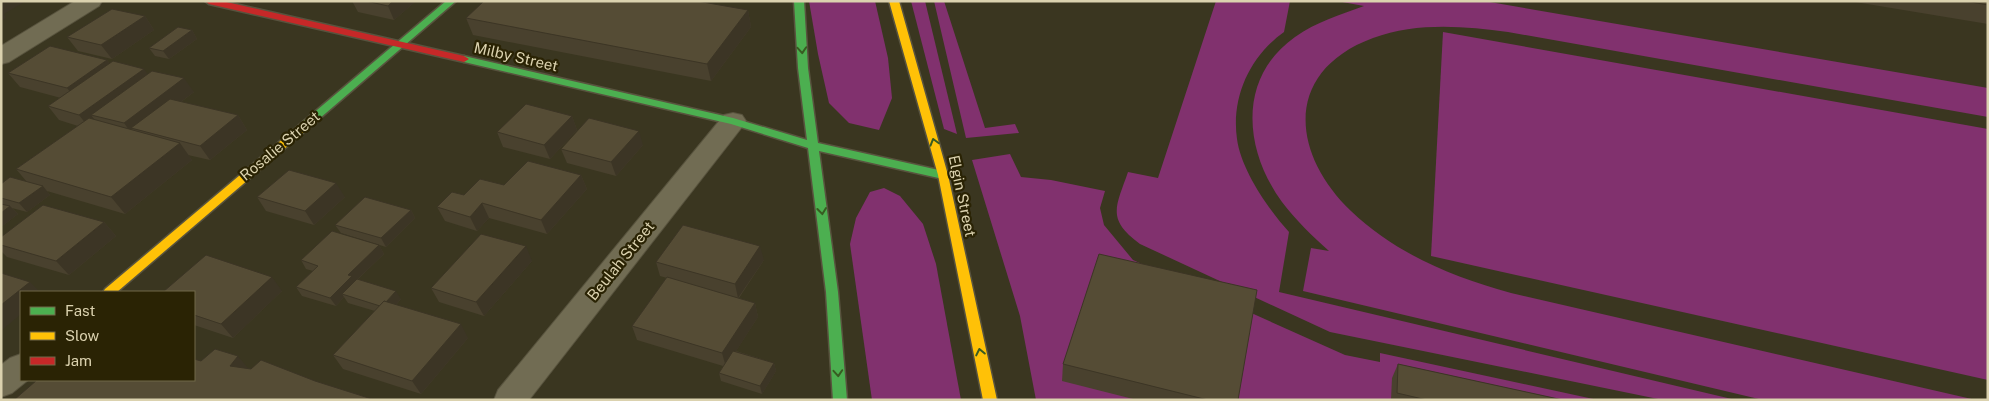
<svg xmlns="http://www.w3.org/2000/svg" width="1989" height="401" font-family="'Public Sans',sans-serif">
	<style>
		.green { fill: #81316e }
		.lines { fill: none; stroke-linecap: round; stroke-linejoin: round }
		.street-casing { stroke: #58533e; stroke-width: 2 }
		.fast-casing { stroke: #58533e; stroke-width: 3 }
		.slow-casing { stroke: #58533e; stroke-width: 3 }
		.jam-casing { stroke: #58533e; stroke-width: 3 }
		.street { fill: #716c53; fill-rule: evenodd }
		.fast { fill: #4caf50; fill-rule: evenodd }
		.slow { fill: #ffc107; fill-rule: evenodd }
		.jam { fill: #c62828; fill-rule: evenodd }
		.wall { fill: #49412e }
		.shaded-wall { fill: #3c3525 }
		.building { fill: #554c35; stroke: #3c3525 }
		.oneway { stroke: #385b22 }
		.labels { text-anchor: middle; stroke-width: 4.5; stroke-linejoin: round; paint-order: stroke }
		.street-label { font-size: 15px; fill: #dbd2af; stroke: #2a2304 }
	</style>
	<rect width="100%" height="100%" fill="#3a3620"/>
	<g class="green">
		<path d="M809 1H875L888 58 892 98 879 130 849 123 829 103 818 54Z"/>
		<path d="M911 1H925L957 134 944 129Z"/>
		<path d="M934 1H944L985 128 1015 124 1019 133 966 138Z"/>
		<path d="M1216 1H1290L1284 32C1250 56 1231 97 1237 139 1241 170 1269 210 1289 232L1279 292 1736 400H1663L1330 332 1140 244C1106 219 1116 207 1128 172L1158 178Z"/>
		<path d="M1337 1H1484L1988 88V117L1508 32C1464 26 1416 22 1373 38 1284 71 1290 152 1351 211 1396 254 1453 277 1511 293L1976 400H1763L1303 291 1311 248 1329 251C1312 236 1296 220 1282 202 1244 150 1237 78 1295 37 1316 22 1340 15 1364 6Z"/>
		<path d="M1443 32 1988 129V380L1431 256Z"/>
		<path d="M1010 154 1021 177 1051 180 1105 191 1100 208 1104 225 1133 260 1345 355 1380 362V353L1598 400H1036L1020 316 972 160Z"/>
		<path d="M884 188 900 196 923 224 936 264 961 400H872L850 244 856 218 870 192Z"/>
	</g>
	<g class="lines">
		<g class="street-casing">
			<g id="street">
				<path d="M75 1H102L99 6 9 62 1 64V46Z"/>
				<path d="M733 113 742 115 746 121 742 127 529 400H494L498 390 724 115Z"/>
				<path d="M21 354V380H28L12 393 1 397V365L10 358Z"/>
			</g>
		</g>
		<g class="fast-casing">
			<g id="fast">
				<path d="M446 1H456L312 125H304L303 123 304 121Z"/>
				<path d="M794 1H804L808 68 818 143 943 171 948 175 943 179 819 151 838 292 847 400H833L826 292 808 148 731 124 464 62 459 59 464 56 733 118 807 140 798 68Z"/>
			</g>
		</g>
		<g class="slow-casing">
			<g id="slow">
				<path d="M889 1H899L948 175 997 400H983L938 175Z"/>
				<path d="M308 120 313 123 312 125 117 292H103L105 289 304 121Z"/>
			</g>
		</g>
		<g class="jam-casing">
			<path id="jam" d="M205 1H222L464 56 469 59 464 62 209 4Z"/>
		</g>
		<use href="#street" class="street"/>
		<use href="#fast" class="fast"/>
		<use href="#slow" class="slow"/>
		<use href="#jam" class="jam"/>
	</g>
	<g class="wall">
		<path d="M352 1H416L394 20 358 12Z"/>
		<path d="M1849 1H1988V24Z"/>
		<path d="M748 10 751 27 711 81 473 35 466 18Z"/>
		<path d="M145 16 154 30 112 59 78 51 67 37Z"/>
		<path d="M192 30 197 39 169 59 155 56 149 48Z"/>
		<path d="M107 60 110 64 147 74 194 92 181 102 238 115 247 130 210 160 188 155 192 160 125 214 47 191 50 195 27 212 12 208 18 214 1 227V184L27 182 16 169 78 126 59 120 48 106 61 98 20 87 8 73Z"/>
		<path d="M572 116 577 130 550 159 503 147 497 132Z"/>
		<path d="M643 145 616 176 567 163 561 149Z"/>
		<path d="M581 175 587 189 547 234 489 218 477 231 445 221 437 207 464 195 504 185Z"/>
		<path d="M257 197H345L314 225 266 211Z"/>
		<path d="M411 210 415 218 386 247 341 233 335 225Z"/>
		<path d="M104 222 116 236 69 275 7 257 1 251V237Z"/>
		<path d="M379 245 384 254 358 279 401 299 396 305 468 338 421 394 343 369 333 355 375 311 348 303 344 297 336 306 302 296 296 287 313 271 306 269 301 260Z"/>
		<path d="M764 260 739 298 755 303 758 317 736 351 774 363 776 371 762 394 721 381 719 373 723 366 637 340 632 326 667 278 660 276 656 262Z"/>
		<path d="M532 261 484 316 439 302 431 288Z"/>
		<path d="M282 291 233 338 194 325V292Z"/>
		<path d="M1063 364 1238 400H1137L1062 381Z"/>
		<path d="M1398 364 1563 400H1391L1392 378Z"/>
	</g>
	<g class="shaded-wall">
		<path d="M1 1H26L4 14 6 18 1 21Z"/>
		<path d="M393 1H416L394 20 388 6Z"/>
		<path d="M748 10 751 27 711 81 707 64Z"/>
		<path d="M145 16 154 30 112 59 101 45Z"/>
		<path d="M192 30 197 39 169 59 163 51Z"/>
		<path d="M107 60 118 74 78 102 67 88Z"/>
		<path d="M144 69 154 83 91 115 98 124 90 129 79 115Z"/>
		<path d="M184 78 194 92 142 131 131 128 136 136 134 137 124 123Z"/>
		<path d="M238 115 247 130 210 160 200 146Z"/>
		<path d="M572 116 577 130 550 159 544 145Z"/>
		<path d="M639 131 643 145 616 176 611 162Z"/>
		<path d="M180 143 192 160 125 214 111 197Z"/>
		<path d="M581 175 587 189 547 234 541 220Z"/>
		<path d="M336 183 345 197 314 225 305 211Z"/>
		<path d="M43 186 50 195 27 212 19 203Z"/>
		<path d="M482 203 489 218 477 231 470 217Z"/>
		<path d="M10 206 18 214 1 227V213Z"/>
		<path d="M411 210 415 218 386 247 381 238Z"/>
		<path d="M104 222 116 236 69 275 56 261Z"/>
		<path d="M379 245 384 254 342 294 344 297 336 306 330 298 348 275Z"/>
		<path d="M526 246 532 261 484 316 476 302Z"/>
		<path d="M760 246 764 260 738 298 735 284Z"/>
		<path d="M272 277 282 291 233 338 221 324Z"/>
		<path d="M30 282 40 292H21V314L1 331V305Z"/>
		<path d="M396 291 401 299 387 315 382 307Z"/>
		<path d="M755 303 758 317 726 367 722 353Z"/>
		<path d="M461 324 468 338 421 394 412 381Z"/>
		<path d="M238 356 252 373 230 366Z"/>
		<path d="M774 363 776 371 762 394 760 386Z"/>
	</g>
	<g class="building">
		<path d="M366 1H393L388 6Z"/>
		<path d="M484 1H697L748 10 707 64 466 18Z"/>
		<path d="M1965 1H1988V5Z"/>
		<path d="M112 9 145 16 101 45 67 37Z"/>
		<path d="M178 27 192 30 163 51 149 48Z"/>
		<path d="M50 46 107 60 67 88 8 73Z"/>
		<path d="M113 61 144 69 79 115 48 106Z"/>
		<path d="M152 71 184 78 124 123 91 115Z"/>
		<path d="M170 99 238 115 200 146 131 128Z"/>
		<path d="M526 104 572 116 544 145 497 132Z"/>
		<path d="M89 118 180 143 111 197 16 169Z"/>
		<path d="M589 118 639 131 611 162 561 149Z"/>
		<path d="M528 161 581 175 541 220 482 203 470 217 437 207 452 192 464 195 480 179 504 185Z"/>
		<path d="M289 170 336 183 305 211 257 197Z"/>
		<path d="M10 177 43 186 19 203 1 198V184Z"/>
		<path d="M365 197 411 210 381 238 335 225Z"/>
		<path d="M1 204 10 206 1 213Z"/>
		<path d="M43 205 104 222 56 261 1 245V237Z"/>
		<path d="M683 225 760 246 735 284 656 262Z"/>
		<path d="M332 231 379 245 348 275 352 276 330 298 296 287 318 266 301 260Z"/>
		<path d="M481 234 526 246 476 302 431 288Z"/>
		<path d="M1099 254 1257 290 1238 400H1208L1063 364Z"/>
		<path d="M206 255 272 277 221 324 194 315V292H163Z"/>
		<path d="M1 273 30 282 1 305Z"/>
		<path d="M667 277 755 303 722 353 632 326Z"/>
		<path d="M357 279 396 291 386 302 384 301 380 306 342 294Z"/>
		<path d="M384 301 461 324 412 381 333 355Z"/>
		<path d="M215 349 238 356 230 366 251 369 261 360 315 381 375 400H14L37 380H194V359L201 361Z"/>
		<path d="M733 351 774 363 760 386 719 373Z"/>
		<path d="M1398 364 1563 400H1427L1397 393Z"/>
	</g>
	<defs><path id="oneway-chevron" d="M-2-3.5L2.5 0L-2 3.5" fill="none" stroke-width="1.6" stroke-linecap="round" stroke-linejoin="round" transform="scale(1.25)"/></defs>
	<g class="oneway">
		<use href="#oneway-chevron" transform="translate(802 50) rotate(86)"/>
		<use href="#oneway-chevron" transform="translate(934 142) rotate(-106)"/>
		<use href="#oneway-chevron" transform="translate(822 211) rotate(83)"/>
		<use href="#oneway-chevron" transform="translate(980 352) rotate(-102)"/>
		<use href="#oneway-chevron" transform="translate(838 373) rotate(86)"/>
	</g>
	<g class="labels">
		<g class="street-label">
			<text transform="translate(516 57) rotate(13)" y="5">Milby Street</text>
			<text transform="translate(280 146) rotate(-40)" y="5">Rosalie Street</text>
			<text transform="translate(962 196) rotate(78)" y="5">Elgin Street</text>
			<text transform="translate(621 261) rotate(-51)" y="5">Beulah Street</text>
		</g>
	</g>
	<rect width="1989" height="401" fill="none" stroke="#dbd2af" stroke-width="5"/>
	<rect x="20" y="291" width="175" height="90" fill="#2a2304" stroke="#716948"/>
	<rect x="30" y="307" width="25" height="8" fill="#4caf50" stroke="#716948"/>
	<text x="65" y="316" font-size="15" fill="#dbd2af">Fast</text>
	<rect x="30" y="332" width="25" height="8" fill="#ffc107" stroke="#716948"/>
	<text x="65" y="341" font-size="15" fill="#dbd2af">Slow</text>
	<rect x="30" y="357" width="25" height="8" fill="#c62828" stroke="#716948"/>
	<text x="65" y="366" font-size="15" fill="#dbd2af">Jam</text>
</svg>
